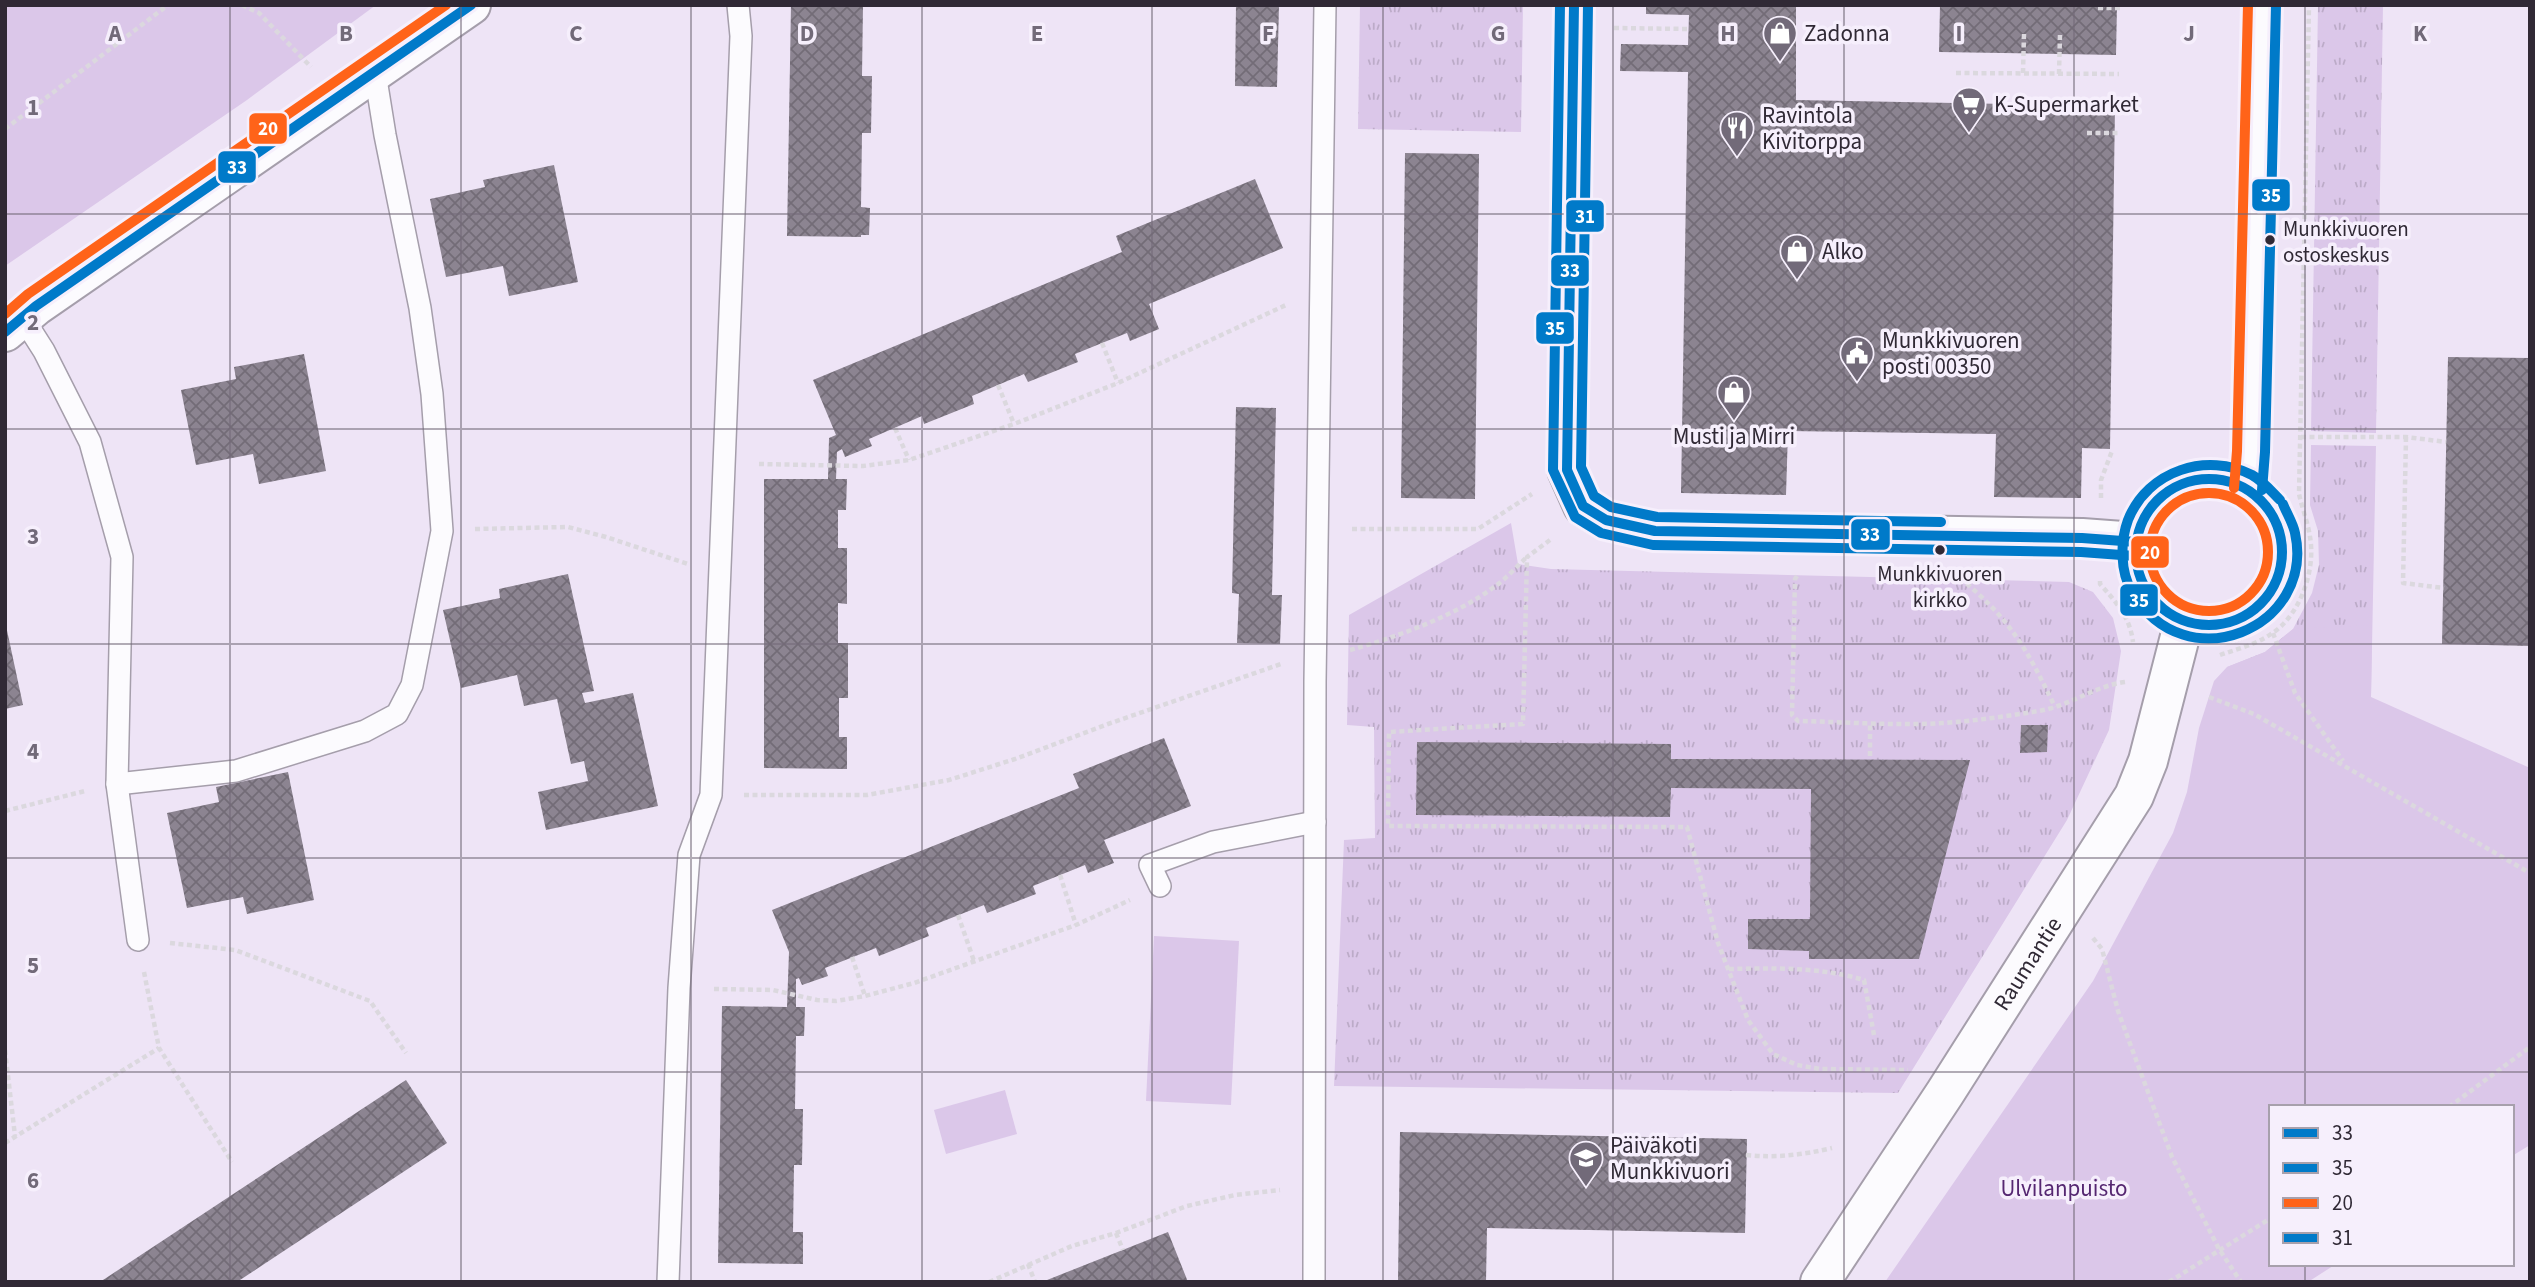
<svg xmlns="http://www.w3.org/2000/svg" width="2535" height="1287" font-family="'Source Sans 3',sans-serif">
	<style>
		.grass { fill: url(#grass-tufts) }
		.park { fill: #dbc7e9 }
		.building { fill: url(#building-cross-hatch) }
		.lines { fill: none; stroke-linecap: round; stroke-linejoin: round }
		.lane-casing { stroke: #a59eab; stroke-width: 24 }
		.street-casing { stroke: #a59eab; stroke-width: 42 }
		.secondary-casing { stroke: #a59eab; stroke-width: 42 }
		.path { stroke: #dbd8de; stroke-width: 4.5; stroke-dasharray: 5 3.5; stroke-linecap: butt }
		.lane { stroke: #fcfbfe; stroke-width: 21 }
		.street { stroke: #fcfbfe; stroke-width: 38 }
		.secondary { stroke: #fcfbfe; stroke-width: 38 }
		.bus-1-casing { stroke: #f6effc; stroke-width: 16 }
		.bus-2-casing { stroke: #f6effc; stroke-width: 16 }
		.bus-3-casing { stroke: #f6effc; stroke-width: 16 }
		.bus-4-casing { stroke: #f6effc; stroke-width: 16 }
		.bus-1 { stroke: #007ac9; stroke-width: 10 }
		.bus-2 { stroke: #007ac9; stroke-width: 10 }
		.bus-3 { stroke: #ff6319; stroke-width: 10 }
		.bus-4 { stroke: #007ac9; stroke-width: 10 }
		.grid { fill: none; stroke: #726a79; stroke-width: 2; stroke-opacity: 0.55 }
		.bus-dot { fill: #302935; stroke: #f6effc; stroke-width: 2.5 }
		.labels { text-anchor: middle; stroke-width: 7; stroke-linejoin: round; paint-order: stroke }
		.bus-label { font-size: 21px; fill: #302935; stroke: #f6effc; text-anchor: start }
		.poi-label { font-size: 23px; fill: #302935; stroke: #f6effc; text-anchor: start }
		.street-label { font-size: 23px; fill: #302935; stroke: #f6effc }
		.park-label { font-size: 23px; fill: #552771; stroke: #f6effc }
		.grid-label { font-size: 23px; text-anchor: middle; font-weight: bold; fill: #726a79; stroke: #f6effc; stroke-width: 7; stroke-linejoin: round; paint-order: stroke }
		.line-badge { stroke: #f6effc; stroke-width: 2.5 }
		.badge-label { font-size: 19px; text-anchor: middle; font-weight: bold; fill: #fff }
	</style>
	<defs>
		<pattern id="grass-tufts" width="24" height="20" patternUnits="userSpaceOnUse" patternTransform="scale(1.75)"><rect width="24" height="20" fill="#dbc7e9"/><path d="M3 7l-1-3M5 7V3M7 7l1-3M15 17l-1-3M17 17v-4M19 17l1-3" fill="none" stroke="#bcabc8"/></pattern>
		<pattern id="building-cross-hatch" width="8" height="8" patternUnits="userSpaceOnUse" patternTransform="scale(1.75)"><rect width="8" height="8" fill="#8c8491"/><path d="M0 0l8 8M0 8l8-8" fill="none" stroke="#736c77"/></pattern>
	</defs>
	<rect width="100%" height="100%" fill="#eee4f6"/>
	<g class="grass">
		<path d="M1360 5H1523L1521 132 1358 129Z"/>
		<path d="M2318 5H2383L2376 433 2311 431Z"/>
		<path d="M2311 445 2376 446 2371 697 2227 667 2265 652 2293 629 2312 593 2319 565 2318 531 2310 505Z"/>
		<path d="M1511 523 1518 564 1551 569 2069 582 2093 592 2113 618 2121 651 2109 730 2067 820 1898 1093 1334 1086 1344 840 1375 838 1374 727 1347 725 1349 615Z"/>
	</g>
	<g class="park">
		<path d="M5 5H376L247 100 5 266Z"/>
		<path d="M2372 625 2371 697 2530 768V1145L2512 1156V1107H2271V1264H2336L2308 1282H1885L2093 981 2173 833 2187 792 2199 728 2214 681 2227 667 2265 652 2293 629Z"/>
		<path d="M1154 936 1239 941 1231 1105 1146 1101Z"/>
		<path d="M1005 1090 1017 1134 946 1154 934 1110Z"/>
	</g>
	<g class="building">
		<path d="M791 5H863L862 76H872L871 133H862L861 207 870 208 869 235H861V237L787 236Z"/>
		<path d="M1236 5H1279L1277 87 1235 86Z"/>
		<path d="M1646 5H1796V100L2115 106 2110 449 2082 448 2081 498 1994 497 1996 434 1788 431 1786 495 1681 493 1688 72 1620 71 1621 44 1688 45 1689 15 1646 14Z"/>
		<path d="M1940 5H2117L2116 55 1939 52Z"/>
		<path d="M1405 153 1479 154 1475 499 1401 498Z"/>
		<path d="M554 165 578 282 509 296 503 266 446 277 430 199 485 187 483 180Z"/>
		<path d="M1255 179 1283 248 1149 304 1159 329 1130 341 1127 333 1102 343 1075 354 1078 362 1028 382 1024 374 972 396 974 404 924 424 922 416 869 439 872 446 845 457 842 449 837 452 836 479H847L846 510H838V548H847V604L838 603V643H848V698H839V737H847V769L764 768V479H828L829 438 836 435 813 380 1122 252 1116 236Z"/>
		<path d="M304 354 326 471 259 484 253 454 196 465 181 390 236 379 234 367Z"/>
		<path d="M2448 357 2530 358V646L2442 644Z"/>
		<path d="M1236 407 1276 408 1272 595H1282L1280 644 1237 643 1239 594 1232 593Z"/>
		<path d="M568 574 594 691 582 693 585 703 633 693 658 806 546 830 538 792 588 781 584 761 571 764 557 699 524 706 517 675 461 688 443 610 500 598 499 589Z"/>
		<path d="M5 621 23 705 5 709Z"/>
		<path d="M2021 725H2048L2047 752 2020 753Z"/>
		<path d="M1164 738 1191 806 1104 840 1114 863 1088 873 1085 865 1033 886 1036 894 987 913 984 905 926 928 929 936 879 956 876 948 825 968 828 976 802 985 799 978 796 979V1007H805L804 1036H796L795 1109H803L802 1165H794L793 1232H803V1264L718 1263 722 1006 787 1007 789 952 772 910 1079 788 1073 774Z"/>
		<path d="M1417 742 1671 744V759L1970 760 1919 959H1809V951L1748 949V919H1810L1811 789 1671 788 1670 817 1416 815Z"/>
		<path d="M288 772 314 900 247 914 243 897 187 908 167 813 219 802 216 787Z"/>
		<path d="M406 1080 447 1143 237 1282H100Z"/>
		<path d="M1400 1132 1747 1139 1745 1233 1487 1228 1486 1282H1398Z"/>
		<path d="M1168 1232 1188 1282H1042Z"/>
	</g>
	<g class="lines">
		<g class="lane-casing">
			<g id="lane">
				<path d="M23 318 44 351 90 442 122 557 117 784 138 940"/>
				<path d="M117 784 236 771 365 731 397 714 412 685 442 531 432 394 420 308 385 135 375 73"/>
				<path d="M1160 886 1150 865 1213 842 1315 822"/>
				<path d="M668 1282 679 988 689 855 711 795 741 36 738 5"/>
				<path d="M1314 1282 1315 682 1325 5"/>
			</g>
		</g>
		<g class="street-casing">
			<g id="street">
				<path d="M1574 5 1567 470 1583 506 1606 520 1655 531 2082 538 2136 542"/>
				<circle cx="2209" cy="552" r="73"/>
				<path d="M2248 489 2251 452 2262 5"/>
				<path id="s1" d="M1820 1282 1945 1093 2134 796 2148 761 2184 621"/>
			</g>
		</g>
		<g class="secondary-casing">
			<path id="secondary" d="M5 332 36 306 471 5"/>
		</g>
		<g class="path">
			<path d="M242 5 259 13 311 67"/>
			<path d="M2098 8H2121"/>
			<path d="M1614 28 1689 29"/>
			<path d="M1956 73 2119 74"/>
			<path d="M2023 73 2024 34"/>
			<path d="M2059 74 2060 35"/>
			<path d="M5 129 168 5"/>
			<path d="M2087 133H2118"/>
			<path d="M1102 343 1118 383"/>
			<path d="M998 385 1014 424"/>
			<path d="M895 428 909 460"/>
			<path d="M2301 437H2406L2446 442"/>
			<path d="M2406 437 2403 583 2444 588"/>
			<path d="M759 464 863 466 909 460 1014 424 1118 383 1286 305"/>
			<path d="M2101 498V480L2112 451"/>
			<path d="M475 529 568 527 606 537 688 564"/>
			<path d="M1352 529H1478L1532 494"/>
			<path d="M1550 540 1527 557 1523 724 1389 732 1388 826 1687 827 1718 943 1748 1020 1773 1054 1797 1065 1820 1069 1908 1070"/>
			<path d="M1797 576 1795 579 1792 715 1798 721C1846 722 1895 726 1943 723 1975 721 2007 716 2039 711 2069 706 2095 686 2125 682"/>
			<path d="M1960 578C2011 620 2027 649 2055 707"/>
			<path d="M2100 581V584C2116 602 2130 617 2133 642"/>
			<path d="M2273 633 2295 693 2343 761"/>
			<path d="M1350 650C1397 637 1455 616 1494 587 1506 579 1516 567 1526 558"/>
			<path d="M2220 655C2237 649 2255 645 2271 634 2300 616 2316 570 2310 537 2308 523 2302 508 2299 494L2309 5"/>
			<path d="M2209 697 2254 714 2530 873"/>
			<path d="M1870 756V722"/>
			<path d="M744 795H867L949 780 1015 759 1108 724 1281 664"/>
			<path d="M5 811 85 791"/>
			<path d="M1060 875 1076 925"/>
			<path d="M958 915 974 961"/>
			<path d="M2093 938 2102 949 2118 1011 2172 1157 2219 1249 2241 1282"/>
			<path d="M170 943 235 950 370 1001 406 1053"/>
			<path d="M852 957 865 996"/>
			<path d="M1729 969C1773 968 1821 967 1864 980L1874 1035"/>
			<path d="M144 972 159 1048 232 1162"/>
			<path d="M714 989 773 990 817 1000 836 1001 865 996 914 983 1076 925 1130 900"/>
			<path d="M5 1050 15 1136"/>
			<path d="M2449 1107 2530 1047"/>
			<path d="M5 1143 159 1048"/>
			<path d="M1746 1155C1777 1158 1802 1155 1832 1148"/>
			<path d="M1116 1233 1123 1250"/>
			<path d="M1028 1264 1035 1282"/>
			<path d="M989 1282 1072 1246 1116 1233 1187 1206 1235 1195 1280 1190"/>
			<path d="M2169 1282 2271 1218"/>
		</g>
		<use href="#lane" class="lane"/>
		<use href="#street" class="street"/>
		<use href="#secondary" class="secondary"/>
		<g class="bus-1-casing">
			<g id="bus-1">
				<path d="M1574 5 1567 470 1583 506 1606 520 1655 531 2082 538 2136 542"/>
				<path d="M5 332 36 306 471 5"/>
				<circle cx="2209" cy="552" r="73"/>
			</g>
		</g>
		<g class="bus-2-casing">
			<g id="bus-2">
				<path d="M1560 5 1553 470 1575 517 1601 533 1653 545 2081 552 2135 556"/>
				<path d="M2262 490 2265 452 2276 5"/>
				<path d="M2280 500C2272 492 2263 481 2252 475 2207 452 2148 470 2128 520 2120 542 2120 571 2132 592 2185 683 2316 628 2295 533 2293 523 2287 514 2283 504"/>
			</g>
		</g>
		<g class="bus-3-casing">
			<g id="bus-3">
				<path d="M5 314 28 294 446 5"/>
				<path d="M2234 488 2237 451 2248 5"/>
				<circle cx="2209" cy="552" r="59"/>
			</g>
		</g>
		<g class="bus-4-casing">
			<path id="bus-4" d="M1588 5 1581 467 1594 496 1611 507 1657 517 1941 522"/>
		</g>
		<use href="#bus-1" class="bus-1"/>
		<use href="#bus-2" class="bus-2"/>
		<use href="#bus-3" class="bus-3"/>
		<use href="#bus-4" class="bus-4"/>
	</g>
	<path class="grid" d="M230 5V1282M461 5V1282M691 5V1282M922 5V1282M1152 5V1282M1383 5V1282M1613 5V1282M1844 5V1282M2074 5V1282M2305 5V1107M5 214H2530M5 429H2530M5 644H2530M5 858H2530M5 1072H2530M2305 1264V1282"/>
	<defs>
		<g id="shop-pin" transform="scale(1.75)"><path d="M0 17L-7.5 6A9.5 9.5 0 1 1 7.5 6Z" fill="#726a79" stroke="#f6effc"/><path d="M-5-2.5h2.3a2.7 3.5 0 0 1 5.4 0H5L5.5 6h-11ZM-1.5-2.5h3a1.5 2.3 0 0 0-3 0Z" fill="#fff"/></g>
		<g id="supermarket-pin" transform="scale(1.75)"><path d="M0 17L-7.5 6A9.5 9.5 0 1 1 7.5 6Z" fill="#726a79" stroke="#f6effc"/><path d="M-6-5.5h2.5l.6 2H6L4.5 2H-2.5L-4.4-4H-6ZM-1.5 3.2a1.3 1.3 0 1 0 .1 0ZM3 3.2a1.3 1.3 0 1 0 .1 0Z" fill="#fff"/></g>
		<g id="restaurant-pin" transform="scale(1.75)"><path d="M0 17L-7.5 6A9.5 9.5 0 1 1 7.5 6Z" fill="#726a79" stroke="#f6effc"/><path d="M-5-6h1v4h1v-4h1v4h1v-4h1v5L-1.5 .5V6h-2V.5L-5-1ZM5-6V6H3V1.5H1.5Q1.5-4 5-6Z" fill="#fff"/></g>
		<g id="civic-pin" transform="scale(1.75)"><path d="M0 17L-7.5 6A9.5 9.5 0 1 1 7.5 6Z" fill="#726a79" stroke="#f6effc"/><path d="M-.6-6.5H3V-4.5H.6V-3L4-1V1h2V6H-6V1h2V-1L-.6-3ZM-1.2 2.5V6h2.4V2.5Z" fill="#fff"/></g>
		<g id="school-pin" transform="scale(1.75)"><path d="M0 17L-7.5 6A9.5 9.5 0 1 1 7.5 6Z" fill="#726a79" stroke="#f6effc"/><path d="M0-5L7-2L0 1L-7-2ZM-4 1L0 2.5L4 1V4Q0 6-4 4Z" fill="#fff"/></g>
	</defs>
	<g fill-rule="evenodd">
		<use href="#shop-pin" x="1780" y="33"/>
		<use href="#supermarket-pin" x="1969" y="104"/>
		<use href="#restaurant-pin" x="1737" y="128"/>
		<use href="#shop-pin" x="1797" y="251"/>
		<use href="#civic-pin" x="1857" y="353"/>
		<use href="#shop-pin" x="1734" y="392"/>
		<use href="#school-pin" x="1586" y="1158"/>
	</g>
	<g class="bus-dot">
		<circle cx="2270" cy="240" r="6"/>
		<circle cx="1940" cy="550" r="6"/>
	</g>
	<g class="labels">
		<g class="bus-label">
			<text x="2283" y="236">Munkkivuoren<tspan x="2283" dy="26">ostoskeskus</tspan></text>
			<text x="1940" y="581" text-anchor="middle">Munkkivuoren<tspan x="1940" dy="26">kirkko</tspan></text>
		</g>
		<g class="poi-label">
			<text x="1804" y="41">Zadonna</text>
			<text x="1994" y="112">K-Supermarket</text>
			<text x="1762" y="123">Ravintola<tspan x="1762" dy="26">Kivitorppa</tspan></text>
			<text x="1822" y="259">Alko</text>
			<text x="1882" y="348">Munkkivuoren<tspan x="1882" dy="26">posti 00350</tspan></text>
			<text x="1734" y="444" text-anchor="middle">Musti ja Mirri</text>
			<text x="1610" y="1153">Päiväkoti<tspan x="1610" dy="26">Munkkivuori</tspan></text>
		</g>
		<g class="street-label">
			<text dy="8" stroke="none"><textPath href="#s1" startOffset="380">Raumantie</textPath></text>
		</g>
		<g class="park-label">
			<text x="2064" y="1196">Ulvilanpuisto</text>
		</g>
	</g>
	<g class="grid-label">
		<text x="115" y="41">A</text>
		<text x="346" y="41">B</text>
		<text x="576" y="41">C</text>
		<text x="807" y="41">D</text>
		<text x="1037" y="41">E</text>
		<text x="1268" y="41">F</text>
		<text x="1498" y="41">G</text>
		<text x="1728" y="41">H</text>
		<text x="1959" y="41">I</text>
		<text x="2189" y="41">J</text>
		<text x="2420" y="41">K</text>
		<text x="33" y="115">1</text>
		<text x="33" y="330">2</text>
		<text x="33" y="544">3</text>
		<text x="33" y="759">4</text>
		<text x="33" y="973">5</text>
		<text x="33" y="1188">6</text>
	</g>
	<g class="line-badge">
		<rect x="248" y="112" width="40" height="33" rx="7" fill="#ff6319"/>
		<rect x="217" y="150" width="40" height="34" rx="7" fill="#007ac9"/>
		<rect x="2251" y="178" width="40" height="34" rx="7" fill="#007ac9"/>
		<rect x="1565" y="199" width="40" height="34" rx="7" fill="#007ac9"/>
		<rect x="1550" y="254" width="40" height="33" rx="7" fill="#007ac9"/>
		<rect x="1535" y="311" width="40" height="34" rx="7" fill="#007ac9"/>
		<rect x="1850" y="518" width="41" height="33" rx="7" fill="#007ac9"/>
		<rect x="2130" y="535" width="40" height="34" rx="7" fill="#ff6319"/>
		<rect x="2119" y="583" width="40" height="34" rx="7" fill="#007ac9"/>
	</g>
	<g class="badge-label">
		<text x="268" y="135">20</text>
		<text x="237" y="174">33</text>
		<text x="2271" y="202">35</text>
		<text x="1585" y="223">31</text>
		<text x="1570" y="277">33</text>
		<text x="1555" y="335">35</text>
		<text x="1870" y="541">33</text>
		<text x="2150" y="559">20</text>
		<text x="2139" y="607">35</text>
	</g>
	<rect width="2535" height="1287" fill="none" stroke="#302935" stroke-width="14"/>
	<rect x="2269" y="1105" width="245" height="161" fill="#f6effc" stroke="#a7a0ac" stroke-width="2"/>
	<rect x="2283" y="1128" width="35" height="10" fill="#007ac9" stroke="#a7a0ac" stroke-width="2"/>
	<text x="2332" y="1140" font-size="21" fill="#302935">33</text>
	<rect x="2283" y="1163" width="35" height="10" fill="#007ac9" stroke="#a7a0ac" stroke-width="2"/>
	<text x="2332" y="1175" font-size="21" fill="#302935">35</text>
	<rect x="2283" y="1198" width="35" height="10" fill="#ff6319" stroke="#a7a0ac" stroke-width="2"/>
	<text x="2332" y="1210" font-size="21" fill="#302935">20</text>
	<rect x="2283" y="1233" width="35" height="10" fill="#007ac9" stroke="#a7a0ac" stroke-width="2"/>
	<text x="2332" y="1245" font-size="21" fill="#302935">31</text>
</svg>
